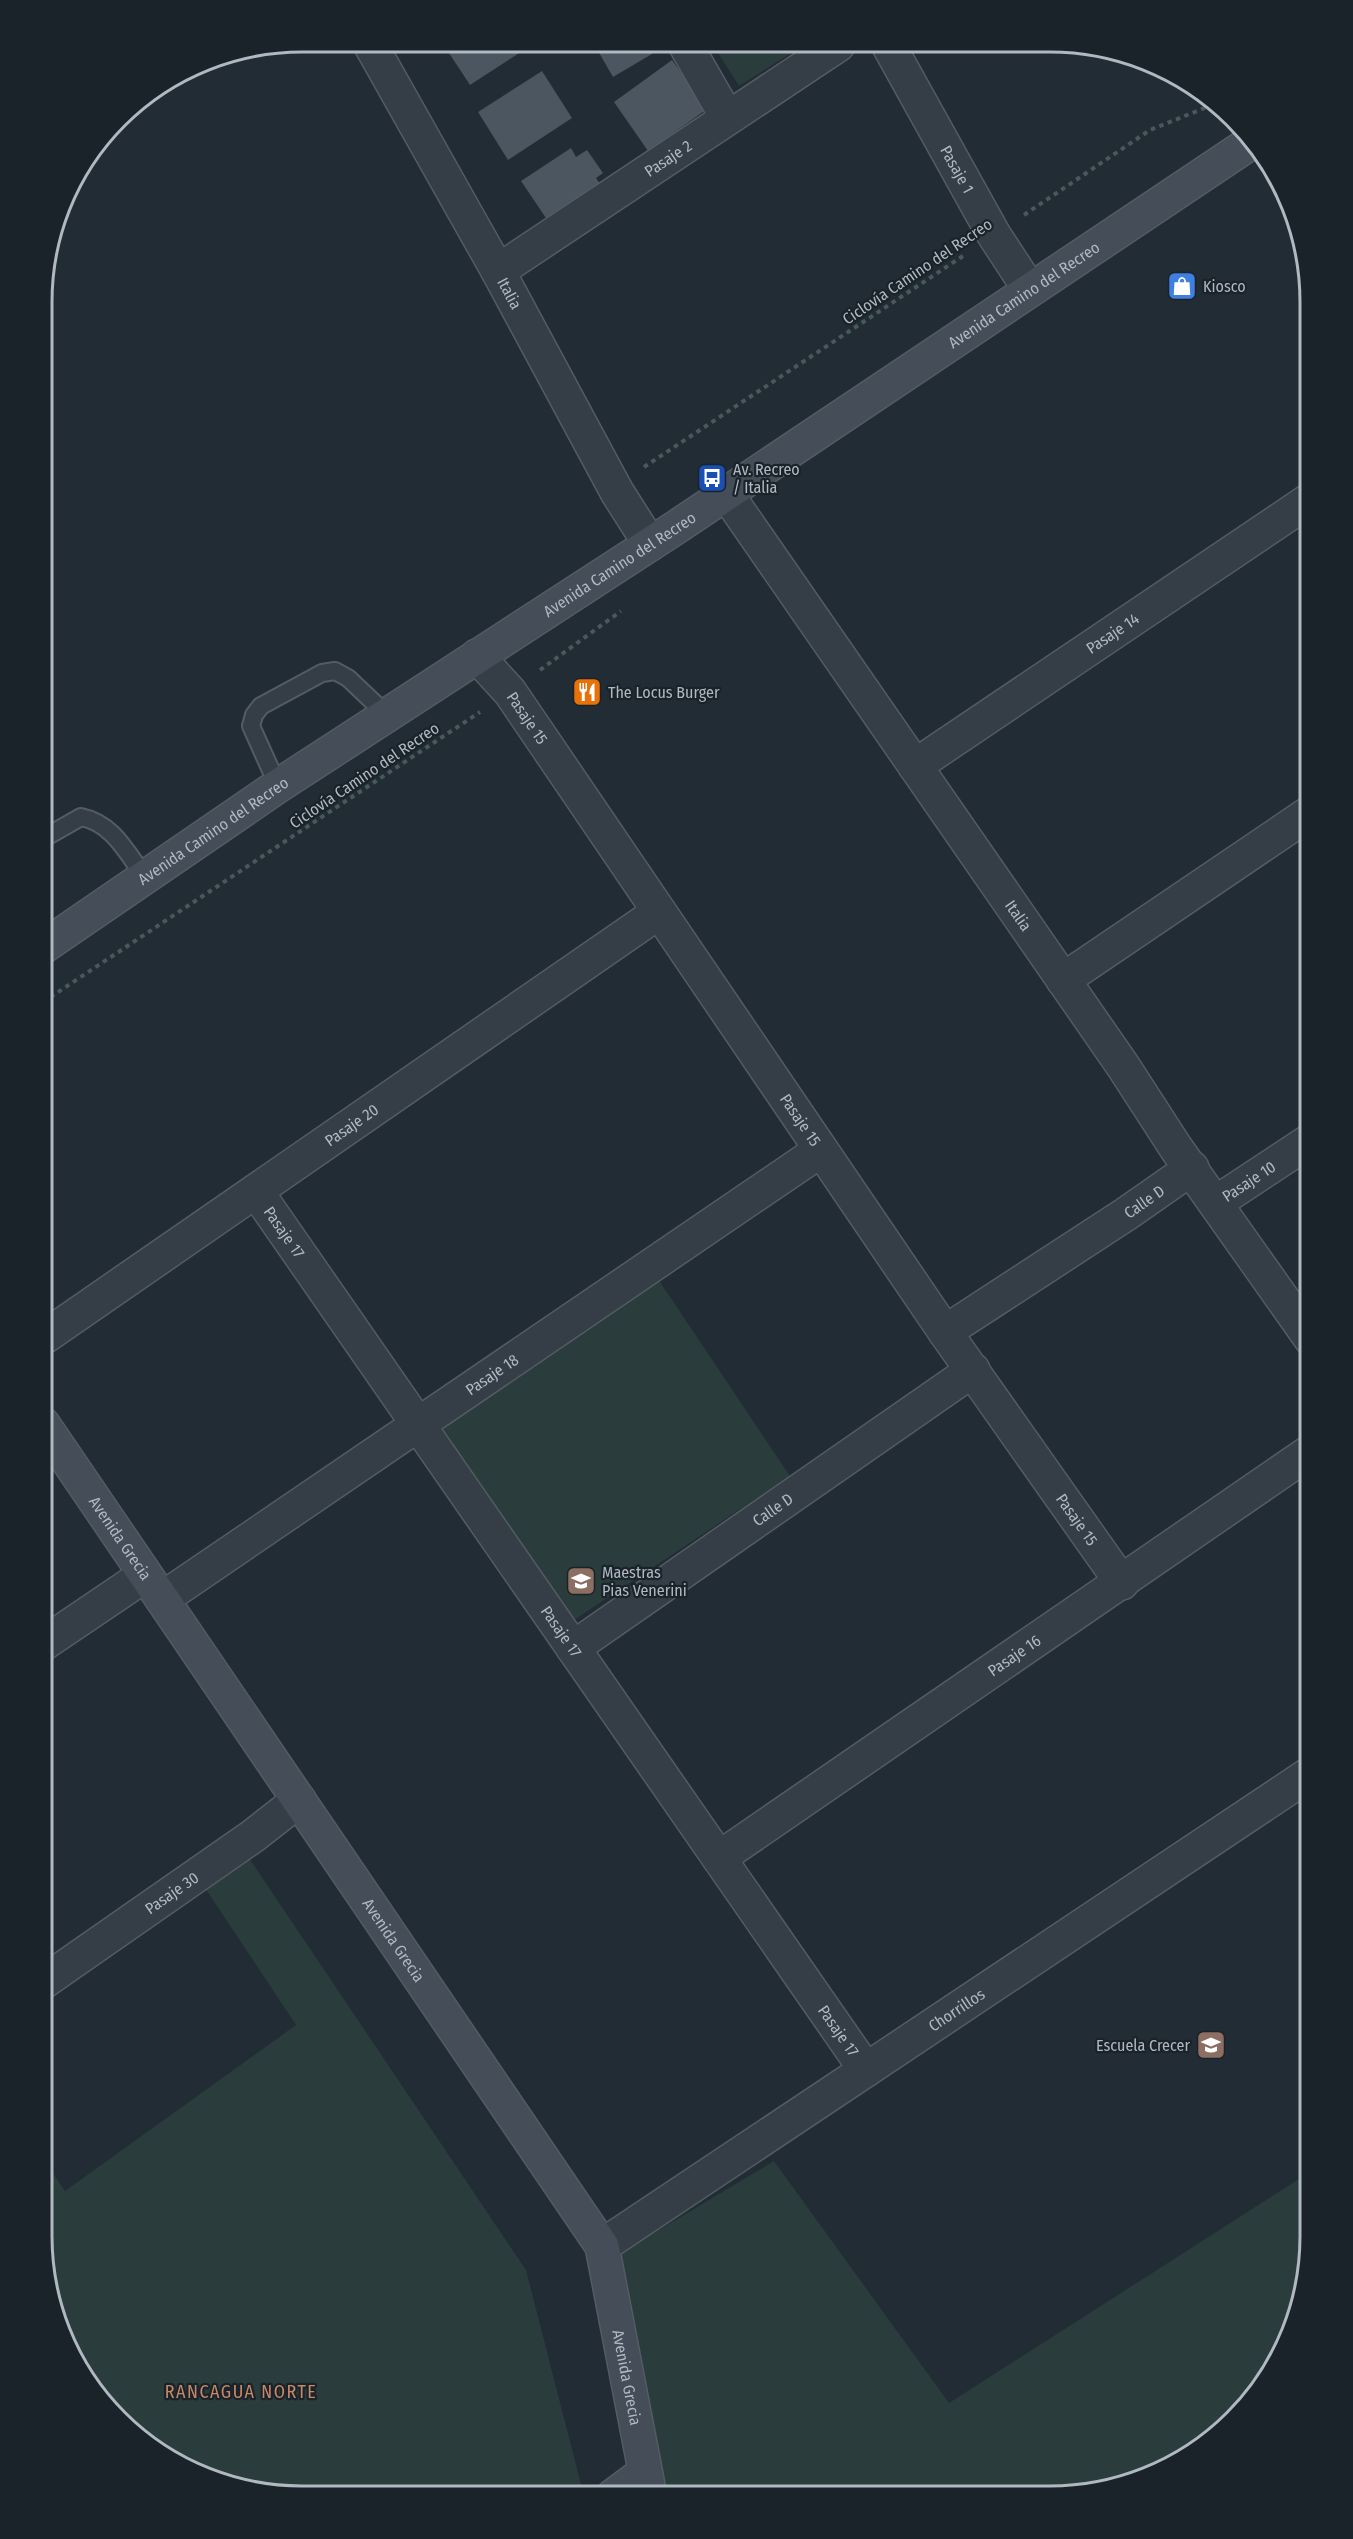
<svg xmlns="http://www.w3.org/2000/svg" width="1353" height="2539" font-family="'Fira Sans Condensed',sans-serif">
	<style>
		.green { fill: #2a3c3b }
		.building { fill: #4b5660 }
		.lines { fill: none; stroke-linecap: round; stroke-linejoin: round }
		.lane-casing { stroke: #535b63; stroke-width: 20 }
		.street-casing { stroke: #535b63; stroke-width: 36 }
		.secondary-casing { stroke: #535b63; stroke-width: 36 }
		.path { stroke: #48595a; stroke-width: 4; stroke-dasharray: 4.5 4.5; stroke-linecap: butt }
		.lane { stroke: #353e46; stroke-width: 16 }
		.street { stroke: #353e46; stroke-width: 33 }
		.secondary { stroke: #444d58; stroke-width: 33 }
		.labels { text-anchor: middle; stroke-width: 4.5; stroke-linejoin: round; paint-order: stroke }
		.street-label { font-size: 16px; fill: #b0b8c2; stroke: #1b232a }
		.poi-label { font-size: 16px; fill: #b0b8c2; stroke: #1b232a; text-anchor: start }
		.neighbourhood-label { font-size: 18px; letter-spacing: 1.5px; fill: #c78866; stroke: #1b232a }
		.rim { fill: none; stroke: #b0b8c2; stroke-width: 3 }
	</style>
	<rect width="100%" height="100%" fill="#222c35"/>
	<g class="green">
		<path d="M713 45H804L739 86Z"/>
		<path d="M654 1273 790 1476 568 1624 431 1422Z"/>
		<path d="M249 1858 526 2270 584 2496 268 2495 187 2470 131 2433 86 2382 56 2321 42 2237V2157L65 2191 296 2025 205 1888Z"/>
		<path d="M774 2161 949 2403 1310 2172V2254L1291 2336 1258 2395 1126 2485 1051 2497 659 2496 617 2255Z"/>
	</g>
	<g class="building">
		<path d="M524 43 527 48 470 85 443 44Z"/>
		<path d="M594 44H653L657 51 613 77Z"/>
		<path d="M672 60 707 109 648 151 614 102Z"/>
		<path d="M542 71 572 118 508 160 478 112Z"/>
		<path d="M571 148 576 157 587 150 603 173 596 178 600 184 546 218 521 181Z"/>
	</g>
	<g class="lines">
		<g class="lane-casing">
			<g id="lane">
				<path d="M278 786 251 726 254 715 261 706 322 673 335 671 348 678 387 715"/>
				<path d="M44 838 81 817C112 823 126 851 144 876"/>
			</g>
		</g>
		<g class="street-casing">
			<g id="street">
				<path id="s1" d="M369 42 498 271 617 492 650 544"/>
				<path d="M685 44 727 117"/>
				<path id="s2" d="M889 46 994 235 1030 290"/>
				<path id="s3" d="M498 271 838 45"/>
				<path id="s4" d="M726 493 1123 1066 1176 1148 1311 1339"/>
				<path id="s5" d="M477 656 510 692 945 1332 1122 1583"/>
				<path id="s6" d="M915 766 1311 499"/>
				<path d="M1063 980 1311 812"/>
				<path id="s7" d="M256 1191 866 2070"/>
				<path id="s8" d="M1217 1202 1311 1140"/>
				<path id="s9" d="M945 1332 1126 1214 1192 1168"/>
				<path id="s10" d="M43 1338 659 912"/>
				<path id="s11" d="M162 1599 821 1150"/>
				<path d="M43 1644 145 1575"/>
				<path id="s12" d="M573 1648 973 1370"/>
				<path id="s13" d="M719 1858 1311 1451"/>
				<path id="s14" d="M42 1983 253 1836 299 1800"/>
				<path id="s15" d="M602 2246 1311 1773"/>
			</g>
		</g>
		<g class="secondary-casing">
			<g id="secondary">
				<path id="s16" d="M43 947 278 786 675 528 1253 141"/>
				<path id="s17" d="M43 1424 602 2246 650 2496"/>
				<path d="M613 2496 644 2473"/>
			</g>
		</g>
		<g class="path">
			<path d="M1024 215 1150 130 1217 103"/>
			<path d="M644 467 963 256"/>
			<path d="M540 670 621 611"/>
			<path d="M43 1002 480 712"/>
		</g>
		<use href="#lane" class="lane"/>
		<use href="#street" class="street"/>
		<use href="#secondary" class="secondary"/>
	</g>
	<defs>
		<g id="shop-square" transform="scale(1.5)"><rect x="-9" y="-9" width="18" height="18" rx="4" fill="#3f7fe0" stroke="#1b232a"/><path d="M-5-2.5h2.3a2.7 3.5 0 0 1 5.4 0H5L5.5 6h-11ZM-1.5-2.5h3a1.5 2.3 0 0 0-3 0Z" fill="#fff"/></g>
		<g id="bus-square" transform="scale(1.5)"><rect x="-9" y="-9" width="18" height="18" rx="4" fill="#1a4fb4" stroke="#1b232a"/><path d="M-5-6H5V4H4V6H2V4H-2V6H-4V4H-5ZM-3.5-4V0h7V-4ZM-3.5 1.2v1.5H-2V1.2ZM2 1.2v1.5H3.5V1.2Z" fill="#fff"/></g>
		<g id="restaurant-square" transform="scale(1.5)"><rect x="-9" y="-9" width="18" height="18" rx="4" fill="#e8710a" stroke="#1b232a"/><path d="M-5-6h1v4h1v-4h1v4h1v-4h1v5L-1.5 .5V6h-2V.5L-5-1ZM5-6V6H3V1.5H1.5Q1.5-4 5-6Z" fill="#fff"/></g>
		<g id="school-square" transform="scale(1.5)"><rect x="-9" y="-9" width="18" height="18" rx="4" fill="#8d6e63" stroke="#1b232a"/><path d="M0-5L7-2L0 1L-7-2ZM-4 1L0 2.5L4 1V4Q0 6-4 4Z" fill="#fff"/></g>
	</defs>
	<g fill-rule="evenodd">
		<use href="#shop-square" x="1182" y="286"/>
		<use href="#bus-square" x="712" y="478"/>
		<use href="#restaurant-square" x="587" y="692"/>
		<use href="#school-square" x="581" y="1581"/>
		<use href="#school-square" x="1211" y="2045"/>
	</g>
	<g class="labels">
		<g class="street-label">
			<text dy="6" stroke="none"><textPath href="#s3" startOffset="204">Pasaje 2</textPath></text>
			<text dy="6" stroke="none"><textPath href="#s2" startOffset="141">Pasaje 1</textPath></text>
			<text transform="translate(917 271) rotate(-34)" y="6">Ciclovía Camino del Recreo</text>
			<text dy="6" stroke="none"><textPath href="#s1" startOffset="288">Italia</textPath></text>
			<text dy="6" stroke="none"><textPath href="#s16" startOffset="1178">Avenida Camino del Recreo</textPath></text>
			<text dy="6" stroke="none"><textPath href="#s16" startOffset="692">Avenida Camino del Recreo</textPath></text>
			<text dy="6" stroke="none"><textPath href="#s6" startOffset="238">Pasaje 14</textPath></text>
			<text dy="6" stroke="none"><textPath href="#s5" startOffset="80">Pasaje 15</textPath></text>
			<text transform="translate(364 775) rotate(-34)" y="6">Ciclovía Camino del Recreo</text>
			<text dy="6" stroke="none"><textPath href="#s16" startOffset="206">Avenida Camino del Recreo</textPath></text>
			<text dy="6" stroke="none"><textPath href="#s4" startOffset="514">Italia</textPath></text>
			<text dy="6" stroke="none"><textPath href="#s5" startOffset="566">Pasaje 15</textPath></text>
			<text dy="6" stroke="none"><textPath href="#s10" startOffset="375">Pasaje 20</textPath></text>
			<text dy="6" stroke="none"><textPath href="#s8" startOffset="38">Pasaje 10</textPath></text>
			<text dy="6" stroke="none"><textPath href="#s9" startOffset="238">Calle D</textPath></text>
			<text dy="6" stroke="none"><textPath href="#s7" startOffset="50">Pasaje 17</textPath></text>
			<text dy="6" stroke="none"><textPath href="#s11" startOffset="399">Pasaje 18</textPath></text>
			<text dy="6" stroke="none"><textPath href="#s12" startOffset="243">Calle D</textPath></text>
			<text dy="6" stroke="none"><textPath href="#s5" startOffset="1052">Pasaje 15</textPath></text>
			<text dy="6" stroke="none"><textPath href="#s17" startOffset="138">Avenida Grecia</textPath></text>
			<text dy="6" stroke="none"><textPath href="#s7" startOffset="536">Pasaje 17</textPath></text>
			<text dy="6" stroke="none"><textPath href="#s13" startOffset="358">Pasaje 16</textPath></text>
			<text dy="6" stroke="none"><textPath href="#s14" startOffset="158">Pasaje 30</textPath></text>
			<text dy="6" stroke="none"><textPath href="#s17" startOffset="624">Avenida Grecia</textPath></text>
			<text dy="6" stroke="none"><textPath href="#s15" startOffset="426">Chorrillos</textPath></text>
			<text dy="6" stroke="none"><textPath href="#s7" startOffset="1022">Pasaje 17</textPath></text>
			<text dy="6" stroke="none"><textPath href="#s17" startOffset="1128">Avenida Grecia</textPath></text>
		</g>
		<g class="poi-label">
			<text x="1203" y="292">Kiosco</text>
			<text x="733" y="475">Av. Recreo<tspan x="733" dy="18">/ Italia</tspan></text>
			<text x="608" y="698">The Locus Burger</text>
			<text x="602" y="1578">Maestras<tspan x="602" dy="18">Pias Venerini</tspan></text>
			<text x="1190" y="2051" text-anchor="end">Escuela Crecer</text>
		</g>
		<g class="neighbourhood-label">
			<text x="241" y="2398">RANCAGUA NORTE</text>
		</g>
	</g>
	<path d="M0 0H1353V2539H0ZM302 52H1050A250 250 0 0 1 1300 302V2236A250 250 0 0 1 1050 2486H302A250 250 0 0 1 52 2236V302A250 250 0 0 1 302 52Z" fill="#1b232a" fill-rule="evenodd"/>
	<path class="rim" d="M302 52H1050A250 250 0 0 1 1300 302V2236A250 250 0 0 1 1050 2486H302A250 250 0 0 1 52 2236V302A250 250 0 0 1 302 52Z"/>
</svg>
